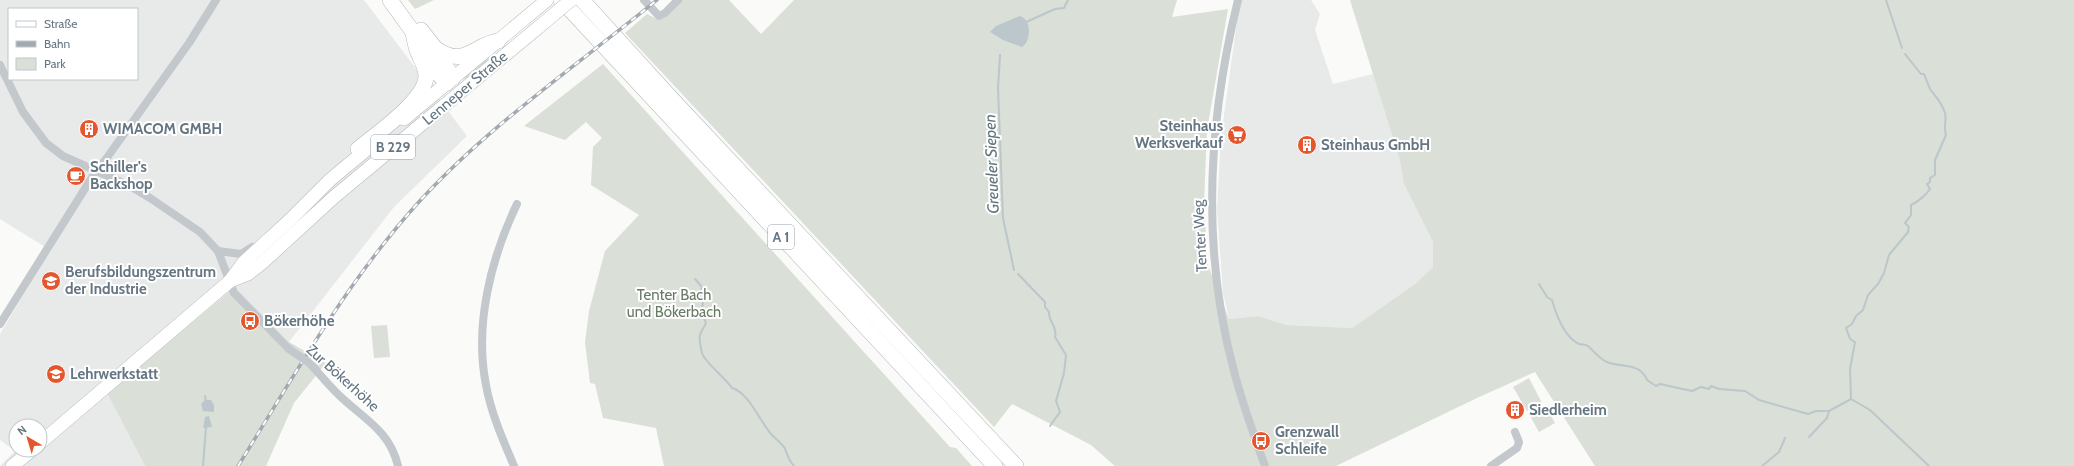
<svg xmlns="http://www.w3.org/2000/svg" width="2074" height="466" font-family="Cabin,sans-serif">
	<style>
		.built { fill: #e8e9e9; fill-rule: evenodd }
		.green { fill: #dadfd7 }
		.water { fill: #bbc7cb }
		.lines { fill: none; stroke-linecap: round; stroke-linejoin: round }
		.stream { stroke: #bbc7cb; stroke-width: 2 }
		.primary-casing { stroke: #b5babe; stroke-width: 14 }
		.motorway-casing { stroke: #b4b9bd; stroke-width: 16 }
		.minor { stroke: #c3c8cc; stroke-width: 8 }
		.primary { stroke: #fff; stroke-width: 13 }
		.motorway { stroke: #fff; stroke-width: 15 }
		.rail-casing { stroke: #a2aab0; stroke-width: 3.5 }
		.rail { stroke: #fff; stroke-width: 2; stroke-dasharray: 6; stroke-linecap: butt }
		.primary-bridge-casing { stroke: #b5babe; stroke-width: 14; stroke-linecap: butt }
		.minor-bridge { stroke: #c3c8cc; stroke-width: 8 }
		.primary-bridge { stroke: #fff; stroke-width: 13 }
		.labels { text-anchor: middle; stroke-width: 4; stroke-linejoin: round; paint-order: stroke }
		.shield { fill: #fff; stroke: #939fa8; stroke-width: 1 }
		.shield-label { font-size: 14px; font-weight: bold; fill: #657683 }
		.street-label { font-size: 15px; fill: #657683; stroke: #fff }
		.poi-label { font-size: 15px; font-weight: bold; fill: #657683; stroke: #fff; text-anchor: start }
		.park-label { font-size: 15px; fill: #687a64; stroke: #fff }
		.water-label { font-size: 16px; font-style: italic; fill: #60757c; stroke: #fff }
	</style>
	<rect width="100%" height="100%" fill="#fafaf8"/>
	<g class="built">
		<path d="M0 0H364L467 136 394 207 289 342 235 287 107 393 145 466H0L15 451 0 440V334L50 250 0 219ZM9 9H137V79H9ZM16 426H40V450H16Z"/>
		<path d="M1242 0H1311L1320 14 1315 30 1333 84 1373 74 1400 161 1404 184 1433 242V267L1415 284 1352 328 1287 325 1258 316 1229 319 1223 293 1217 209 1221 137 1238 14Z"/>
	</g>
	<g class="green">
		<path d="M408 0H434L415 9Z"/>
		<path d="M681 0H729L761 34 794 0H1177L1172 17 1228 9 1207 130 1204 202 1208 265 1229 319 1258 316 1287 325 1352 328 1415 284 1433 267V242L1404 184 1400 161 1350 0H2074V466H1595L1535 372 1477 398 1336 466H1115L1091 445 1012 404 994 427 625 33 647 14 659 20Z"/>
		<path d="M495 50 496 51C486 60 475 79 462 79Z"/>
		<path d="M603 64 950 447 956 448 972 466H664L656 428 603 418 595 384 590 383 585 342 589 311 605 251 639 215 591 185 593 147 602 138 586 122 565 140 524 126Z"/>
		<path d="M235 287 289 342 326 363 294 403 266 466H145L107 393Z"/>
		<path d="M387 325 390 357 374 358 371 326Z"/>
		<path d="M1529 378 1542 403 1527 411 1513 387Z"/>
		<path d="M1545 405 1555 423 1539 432 1529 414Z"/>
	</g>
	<g class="water">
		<path d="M1020 16C1032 20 1031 41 1022 47L1003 40 990 32 996 26Z"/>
		<path d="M205 400H211L214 405V412L203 411 201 404Z"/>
		<path d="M209 416 212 427 203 428 205 417Z"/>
	</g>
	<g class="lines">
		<g class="stream">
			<path d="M1886 0 1902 48"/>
			<path d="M1024 23 1055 9 1064 8 1068 0"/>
			<path d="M1000 55 998 88 1003 218 1014 270"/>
			<path d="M1018 274 1045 302V307L1049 312C1048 321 1058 327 1055 337L1066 355 1064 373 1056 401 1060 412 1050 426"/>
			<path d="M695 279 702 287 699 296 703 303 701 314C710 326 704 323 700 335 699 339 701 349 702 353 705 363 726 378 732 388 749 393 759 420 771 434 775 438 780 442 784 447 788 454 788 460 794 466"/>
			<path d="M1539 284 1547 297 1552 300C1556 314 1564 337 1579 344 1583 345 1585 344 1588 346 1594 351 1599 359 1607 362 1621 368 1640 362 1647 380L1656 386 1660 384 1692 391 1701 387 1709 389 1711 386 1719 389 1745 391 1759 400 1808 414 1816 411H1829L1851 399 1870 410 1929 466"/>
			<path d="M205 396 206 403"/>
			<path d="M1851 399 1850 369 1855 342 1850 339 1846 328 1852 324 1856 316 1863 310 1868 295 1878 284 1884 273 1889 255 1908 232 1909 227 1905 223 1911 215V205C1918 202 1926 195 1930 189L1927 184 1930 182V178L1935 175V160L1946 135C1943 128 1947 120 1945 113 1942 103 1936 97 1930 89 1928 84 1926 79 1924 74H1921L1905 54"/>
			<path d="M1809 437 1827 418 1829 411"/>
			<path d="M203 466 206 427"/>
			<path d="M1762 466 1779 452 1785 438"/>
		</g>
		<g class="primary-casing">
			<g id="primary">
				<path d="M404 119 547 0"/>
				<path d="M230 281 248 274 262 263 334 197 540 26"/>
				<path d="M40 443 230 281 243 263 291 219 331 179 372 145"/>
				<path d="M12 466 32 450"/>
			</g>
		</g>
		<g class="motorway-casing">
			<g id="motorway">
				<path d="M390 0 413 32 439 75 447 83"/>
				<path d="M561 0 995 466"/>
				<path d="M582 0 671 98 1016 466"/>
				<path d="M421 30 435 48 453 78"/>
				<path d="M435 48C464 69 473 45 498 41"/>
				<path d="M358 149C376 134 426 100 426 76 426 66 420 59 417 50 415 44 414 38 413 32"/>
			</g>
		</g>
		<g class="minor">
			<path d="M644 0 659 16 665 13 678 0"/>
			<path d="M1238 0C1208 122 1201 249 1234 371 1242 403 1254 435 1265 466"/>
			<path d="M0 65 23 112 46 143 63 156 130 186 150 198 200 232 218 251 234 293 289 349"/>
			<path d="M218 251 241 254 252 247"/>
			<path d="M0 324 96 171 106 159 189 43 216 0"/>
			<path d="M314 368C323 378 332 389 342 398 366 420 390 432 398 466"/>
			<path d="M514 466C503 440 491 413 486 385 474 325 491 258 517 204"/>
			<path d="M1491 466 1517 448 1519 442 1515 432"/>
		</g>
		<use href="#primary" class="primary"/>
		<use href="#motorway" class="motorway"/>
		<g class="rail-casing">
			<path id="rail" d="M238 466C294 376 346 283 417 204 488 126 576 66 657 0"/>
		</g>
		<use href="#rail" class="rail"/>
		<g class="primary-bridge-casing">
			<path id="primary-bridge" d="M540 26 571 0"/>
		</g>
		<path class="minor-bridge" d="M289 349 308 362 314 368"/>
		<use href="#primary-bridge" class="primary-bridge"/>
	</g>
	<defs>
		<g id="building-disc" transform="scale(1)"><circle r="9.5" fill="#e4572e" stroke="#fff"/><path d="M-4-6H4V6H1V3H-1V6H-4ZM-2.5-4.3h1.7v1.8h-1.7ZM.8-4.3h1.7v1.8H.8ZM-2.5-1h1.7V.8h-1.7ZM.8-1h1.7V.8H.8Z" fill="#fff"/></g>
		<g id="supermarket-disc" transform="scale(1)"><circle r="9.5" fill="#e4572e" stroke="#fff"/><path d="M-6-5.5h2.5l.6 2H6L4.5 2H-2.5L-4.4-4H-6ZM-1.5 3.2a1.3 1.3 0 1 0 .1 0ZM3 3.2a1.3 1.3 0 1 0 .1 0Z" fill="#fff"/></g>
		<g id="cafe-disc" transform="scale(1)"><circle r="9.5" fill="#e4572e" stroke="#fff"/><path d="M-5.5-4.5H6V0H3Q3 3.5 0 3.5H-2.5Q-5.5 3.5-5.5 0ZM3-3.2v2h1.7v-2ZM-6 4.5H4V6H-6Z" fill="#fff"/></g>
		<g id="school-disc" transform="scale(1)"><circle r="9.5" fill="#e4572e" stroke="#fff"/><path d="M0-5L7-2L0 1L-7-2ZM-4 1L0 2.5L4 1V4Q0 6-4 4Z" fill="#fff"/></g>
		<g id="bus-disc" transform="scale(1)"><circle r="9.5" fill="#e4572e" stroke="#fff"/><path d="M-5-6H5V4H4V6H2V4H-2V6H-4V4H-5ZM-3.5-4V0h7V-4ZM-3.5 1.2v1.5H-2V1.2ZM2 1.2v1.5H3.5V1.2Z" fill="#fff"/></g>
	</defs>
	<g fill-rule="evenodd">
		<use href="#building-disc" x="89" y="129"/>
		<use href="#supermarket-disc" x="1237" y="135"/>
		<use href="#building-disc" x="1307" y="145"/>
		<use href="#cafe-disc" x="76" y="176"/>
		<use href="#school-disc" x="51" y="281"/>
		<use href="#bus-disc" x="250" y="321"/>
		<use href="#school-disc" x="56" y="374"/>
		<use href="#building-disc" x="1515" y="410"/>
		<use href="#bus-disc" x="1261" y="441"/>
	</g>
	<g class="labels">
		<g class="shield">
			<rect x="371" y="135" width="44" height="24" rx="3"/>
			<rect x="768" y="225" width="26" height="24" rx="3"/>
		</g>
		<g class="shield-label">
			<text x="393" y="152">B 229</text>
			<text x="781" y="242">A 1</text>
		</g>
		<g class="street-label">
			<text transform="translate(465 88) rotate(-40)" y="5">Lenneper Straße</text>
			<text transform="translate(1200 236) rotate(-93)" y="5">Tenter Weg</text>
			<text transform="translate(343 378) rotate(42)" y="5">Zur Bökerhöhe</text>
		</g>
		<g class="poi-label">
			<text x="1223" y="131" text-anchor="end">Steinhaus<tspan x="1223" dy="17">Werksverkauf</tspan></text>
			<text x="103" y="134">WIMACOM GMBH</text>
			<text x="1321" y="150">Steinhaus GmbH</text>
			<text x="90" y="172">Schiller's<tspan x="90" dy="17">Backshop</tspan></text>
			<text x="65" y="277">Berufsbildungszentrum<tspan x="65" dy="17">der Industrie</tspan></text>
			<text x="264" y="326">Bökerhöhe</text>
			<text x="70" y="379">Lehrwerkstatt</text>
			<text x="1529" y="415">Siedlerheim</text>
			<text x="1275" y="437">Grenzwall<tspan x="1275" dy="17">Schleife</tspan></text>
		</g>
		<g class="park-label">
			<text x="674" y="300">Tenter Bach<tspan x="674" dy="17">und Bökerbach</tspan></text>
		</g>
		<g class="water-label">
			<text transform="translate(991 164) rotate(-92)" y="6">Greueler Siepen</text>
		</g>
	</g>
	<rect x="8" y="8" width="130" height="72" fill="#ffffff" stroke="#c1c8cd"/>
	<rect x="16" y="21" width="20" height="6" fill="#ffffff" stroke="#c1c8cd"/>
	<text x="44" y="28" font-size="12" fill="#657683">Straße</text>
	<rect x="16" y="41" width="20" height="6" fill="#a2aab0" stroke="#c1c8cd"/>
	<text x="44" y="48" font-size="12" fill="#657683">Bahn</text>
	<rect x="16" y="58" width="20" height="12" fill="#dadfd7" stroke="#c1c8cd"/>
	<text x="44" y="68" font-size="12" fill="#657683">Park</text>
	<g transform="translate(28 438) rotate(322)"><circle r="19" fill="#ffffff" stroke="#c1c8cd"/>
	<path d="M0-3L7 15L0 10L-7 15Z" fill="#e4572e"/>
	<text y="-6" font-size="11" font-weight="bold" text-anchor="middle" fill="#657683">N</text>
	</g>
</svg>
